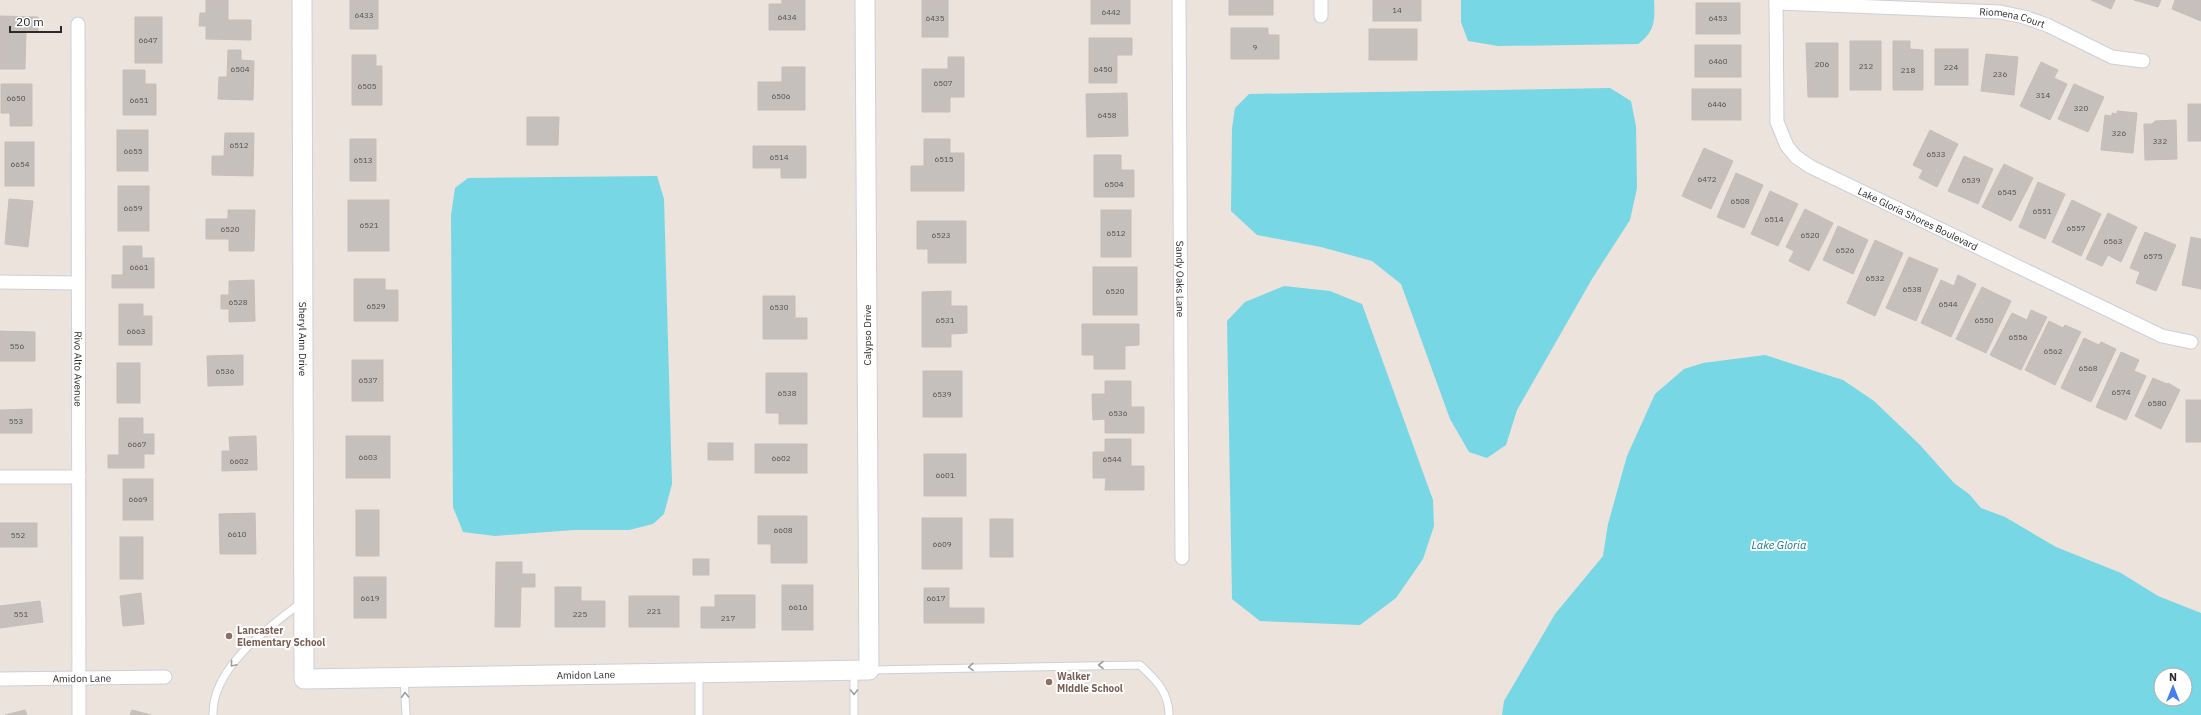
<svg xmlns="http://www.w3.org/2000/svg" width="2201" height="715" font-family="'IBM Plex Sans',sans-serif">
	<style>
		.water { fill: #77d7e5; fill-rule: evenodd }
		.building { fill: #c6c0bc; stroke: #c6beb6 }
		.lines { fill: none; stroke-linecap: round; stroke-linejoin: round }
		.lane-casing { stroke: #cbd0da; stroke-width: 9 }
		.street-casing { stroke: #cbd0da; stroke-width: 15 }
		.secondary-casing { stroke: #cbd0da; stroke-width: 21 }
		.lane { stroke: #fff; stroke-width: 7 }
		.street { stroke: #fff; stroke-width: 13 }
		.secondary { stroke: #fff; stroke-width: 19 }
		.oneway { stroke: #9f9f9f }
		.education-dot { fill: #8d6e63; stroke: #fff; stroke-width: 1.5 }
		.labels { text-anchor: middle; stroke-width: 4; stroke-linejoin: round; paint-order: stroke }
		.number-label { font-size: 8px; fill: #51504e }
		.street-label { font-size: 10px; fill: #2a2a2a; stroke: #fff }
		.education-label { font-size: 10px; font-weight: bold; fill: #785e54; stroke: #fff; text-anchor: start }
		.water-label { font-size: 11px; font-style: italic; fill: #177790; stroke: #fff }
	</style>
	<rect width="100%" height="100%" fill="#ebe3dc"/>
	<g class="water">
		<path d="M1461 0H1654C1655 21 1655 31 1638 44L1498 46 1468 41 1461 22Z"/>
		<path d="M1610 88 1631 101 1636 126 1637 188 1630 220 1592 279 1517 410 1506 445 1487 458 1469 452 1450 419 1401 284 1372 261 1321 247 1257 235 1231 211 1232 128 1235 108 1249 94Z"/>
		<path d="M657 176 664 199 672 484 664 514 653 524 629 530H573L495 536 463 532 453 507 451 215 455 188 468 178Z"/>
		<path d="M1284 286 1330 291 1362 304 1433 500 1434 526 1423 559 1396 598 1360 625 1260 621 1232 599 1227 321 1245 302Z"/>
		<path d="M1765 355 1843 380 1874 401 1920 445 1954 483 1969 494 1981 508 2005 517 2056 547 2121 573 2158 596 2201 613V715H1502L1504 701 1555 614 1603 556 1608 524 1627 456 1655 394 1684 369 1703 363ZM2161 675H2185V699H2161Z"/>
	</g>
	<g class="building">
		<path d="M206 0H228V20H251V40L206 39V26H199L200 13H206Z"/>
		<rect x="350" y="0" width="28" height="29"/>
		<path d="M782 0H805V30H769V4H782Z"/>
		<rect x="922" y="0" width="26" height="37"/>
		<rect x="1091" y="0" width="39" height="24"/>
		<rect x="1229" y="0" width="44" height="15"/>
		<rect x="1373" y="0" width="48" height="21"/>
		<path d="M2091 0H2115L2111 9Z"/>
		<path d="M2134 0H2161L2158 7Z"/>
		<path d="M2175 0H2201V21L2172 9Z"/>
		<rect x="1696" y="3" width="44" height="31"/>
		<path d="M0 16 38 17V31L26 30 25 69H0Z"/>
		<rect x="135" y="17" width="27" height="46"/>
		<path d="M1231 28H1268V35H1279V59H1231Z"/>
		<rect x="1369" y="29" width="48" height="31"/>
		<path d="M1089 38H1132V55H1117V83H1089Z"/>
		<rect x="1850" y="41" width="31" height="49"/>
		<path d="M1893 41H1910V49L1923 50V90H1893Z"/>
		<path d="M1806 43H1838V97H1808Z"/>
		<rect x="1695" y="45" width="46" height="32"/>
		<rect x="1935" y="49" width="33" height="36"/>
		<path d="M228 50H241V60L254 61 253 100 218 99 219 77H227Z"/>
		<path d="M1986 54 2018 57 2014 95 1981 91Z"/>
		<path d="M352 55H376V66H382V105H352Z"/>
		<path d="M948 57H964V97H950V112H922V69H948Z"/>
		<path d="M2041 62 2058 70 2054 78 2067 84 2050 120 2020 106Z"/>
		<path d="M782 67H805V110H758V82H782Z"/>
		<path d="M123 70H145V84H156V115H123Z"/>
		<path d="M1 84H32V126H10V113H1Z"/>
		<path d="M2074 84 2104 97 2088 132 2058 119Z"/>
		<rect x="1692" y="89" width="49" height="31"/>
		<path d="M1127 93 1128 136 1087 137 1086 94Z"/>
		<rect x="2188" y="104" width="13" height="37"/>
		<path d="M2117 111 2137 113 2133 153 2101 150 2105 115 2112 116V113L2117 114Z"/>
		<path d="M527 117H559L558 145H527Z"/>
		<path d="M2176 120 2177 159 2145 160 2144 124H2152L2155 121Z"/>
		<rect x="117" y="130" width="31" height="41"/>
		<path d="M1930 130 1958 144 1937 187 1919 178 1923 170 1913 165Z"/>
		<path d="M225 133H254L253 176 212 175V156H224Z"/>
		<rect x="350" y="139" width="26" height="42"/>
		<path d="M924 139H950V153H964V191H911V166H924Z"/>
		<rect x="5" y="142" width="29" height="44"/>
		<path d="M753 146H806V178H781V168H753Z"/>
		<path d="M1704 148 1733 161 1711 209 1682 196Z"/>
		<path d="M1094 155H1121V170H1134V197H1094Z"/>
		<path d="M1964 156 1993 169 1978 204 1948 191Z"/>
		<path d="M2004 164 2033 178 2011 221 1982 207Z"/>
		<path d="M1736 173 1763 185 1744 228 1717 217Z"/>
		<path d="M2038 182 2065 194 2045 239 2019 227Z"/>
		<rect x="118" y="186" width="31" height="45"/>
		<path d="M1770 191 1798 204 1778 246 1751 234Z"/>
		<path d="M9 199 33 201 28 247 5 244Z"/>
		<rect x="348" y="200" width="41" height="51"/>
		<path d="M2072 200 2101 214 2081 256 2052 242Z"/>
		<path d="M1805 209 1833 223 1809 271 1789 261 1794 251 1786 247Z"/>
		<path d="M228 210H255L254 251H229V239H206V219H228Z"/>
		<rect x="1101" y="210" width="30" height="47"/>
		<path d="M2108 213 2137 227 2121 262 2108 255 2102 266 2086 259Z"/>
		<path d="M917 221H966V263H928V249H917Z"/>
		<path d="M1838 226 1868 240 1853 274 1823 260Z"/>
		<path d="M2145 232 2176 245 2156 291 2136 283 2140 272 2130 268Z"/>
		<path d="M2191 237 2201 239V289L2182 285Z"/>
		<path d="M1875 240 1903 253 1875 316 1847 303Z"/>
		<path d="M123 246H142V258H154V288H112V275H123Z"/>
		<path d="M1909 257 1938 269 1916 321 1886 308Z"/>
		<rect x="1093" y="267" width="44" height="48"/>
		<path d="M1958 275 1976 284 1951 337 1921 323 1941 280 1954 286Z"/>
		<path d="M354 279H385V290H398V321H354Z"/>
		<path d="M254 280 255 321 229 322V309H221V295H229V281Z"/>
		<path d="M1982 287 2011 301 1986 353 1956 339Z"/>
		<path d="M951 291V306H967V333L951 334V347H922V292Z"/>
		<path d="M763 296H795V318H807V339H763Z"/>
		<path d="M119 304H143V316H152V345H119Z"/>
		<path d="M2031 310 2047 317 2021 370 1990 355 2012 313 2027 320Z"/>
		<path d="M2049 321 2063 328 2065 325 2081 332 2055 385 2025 370Z"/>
		<path d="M1082 324H1139V345L1125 346V369H1094V355H1082Z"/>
		<path d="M0 331 35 332V361H0Z"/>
		<path d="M2084 338 2099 345 2101 342 2116 349 2091 402 2061 388Z"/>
		<path d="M2121 352 2139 360 2134 371 2146 376 2126 420 2096 407Z"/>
		<path d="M243 355V385L208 386 207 356Z"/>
		<rect x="352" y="360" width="31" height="41"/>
		<rect x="117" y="363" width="23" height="40"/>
		<rect x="923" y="371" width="39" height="46"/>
		<path d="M766 373H807V424H779V413H766Z"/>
		<path d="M2153 378 2167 384 2168 383 2180 390 2161 429 2135 416Z"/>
		<path d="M1105 381H1131V407H1144V433H1105V419L1093 420 1092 394H1105Z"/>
		<rect x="2186" y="400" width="15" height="42"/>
		<path d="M32 409V433H0V410Z"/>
		<path d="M119 418H143V434H154V454H144V468H108V455H119Z"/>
		<path d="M256 436 257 470 222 471V451H230L229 437Z"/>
		<rect x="346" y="436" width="44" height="42"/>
		<path d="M1105 439H1131V466H1144V490H1105L1106 478H1093V452H1105Z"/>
		<rect x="708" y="443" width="25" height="17"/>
		<rect x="755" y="444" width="52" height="29"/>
		<rect x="924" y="454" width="42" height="42"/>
		<rect x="123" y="479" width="30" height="41"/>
		<rect x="356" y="510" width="23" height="46"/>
		<path d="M255 513 256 554H220L219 514Z"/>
		<path d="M758 516H807V563H771V544H758Z"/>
		<rect x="922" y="518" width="40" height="51"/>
		<rect x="990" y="519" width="23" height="38"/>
		<rect x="0" y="523" width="37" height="24"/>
		<rect x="120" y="537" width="23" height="42"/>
		<rect x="693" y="559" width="16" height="16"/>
		<path d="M496 562H522V574H535V587H521L520 627H495Z"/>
		<rect x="354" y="577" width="32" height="41"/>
		<rect x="782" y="585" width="31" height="45"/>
		<path d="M555 587H581V601H605V627H555Z"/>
		<path d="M924 588H949V608H984V623H924Z"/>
		<path d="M141 593 144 624 123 626 120 596Z"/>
		<path d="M715 595H755V628H701V607H715Z"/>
		<rect x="629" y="596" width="50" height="31"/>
		<path d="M40 601 43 622 0 628V606Z"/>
		<path d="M25 710 27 715H5Z"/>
		<path d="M132 710 151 715H130Z"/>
	</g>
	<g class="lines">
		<g class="lane-casing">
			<g id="lane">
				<path d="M871 670 1140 665C1156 680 1169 692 1169 715"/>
				<path d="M699 674V715"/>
				<path d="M404 677 406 715"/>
				<path d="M213 715C212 667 268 628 302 602"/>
				<path d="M854 715V672"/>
			</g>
		</g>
		<g class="street-casing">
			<g id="street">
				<path id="s1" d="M1179 0 1182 558"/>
				<path id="s2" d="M1776 0 1777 122 1787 146 1796 157 1811 167 2162 336 2191 342"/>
				<path id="s3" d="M1776 3 2000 12 2024 17 2047 25 2112 57 2143 61"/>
				<path d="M1321 16V0"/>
				<path id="s4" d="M78 24 79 715"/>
				<path d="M0 282 78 283"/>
				<path d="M0 477H79"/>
				<path id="s5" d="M0 679 165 677"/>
			</g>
		</g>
		<g class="secondary-casing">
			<g id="secondary">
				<path id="s6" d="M302 0 304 679 869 670 865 0"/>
			</g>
		</g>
		<use href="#lane" class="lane"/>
		<use href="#street" class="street"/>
		<use href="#secondary" class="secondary"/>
	</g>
	<defs><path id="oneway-chevron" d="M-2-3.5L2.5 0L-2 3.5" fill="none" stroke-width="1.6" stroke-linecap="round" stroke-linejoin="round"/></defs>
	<g class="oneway">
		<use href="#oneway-chevron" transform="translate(233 664) rotate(130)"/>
		<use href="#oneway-chevron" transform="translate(1101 665) rotate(180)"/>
		<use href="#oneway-chevron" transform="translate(971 667) rotate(179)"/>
		<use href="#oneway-chevron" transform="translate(854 692) rotate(90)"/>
		<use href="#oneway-chevron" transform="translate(405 695) rotate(-93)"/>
	</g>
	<g class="education-dot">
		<circle cx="229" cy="636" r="4"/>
		<circle cx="1049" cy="682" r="4"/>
	</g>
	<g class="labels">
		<g class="number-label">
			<text x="1397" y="13">14</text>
			<text x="1111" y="15">6442</text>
			<text x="364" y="18">6433</text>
			<text x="787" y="20">6434</text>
			<text x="935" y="21">6435</text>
			<text x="1718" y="21">6453</text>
			<text x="148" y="43">6647</text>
			<text x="1255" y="50">9</text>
			<text x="1718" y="64">6460</text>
			<text x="1822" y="67">206</text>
			<text x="1866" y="69">212</text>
			<text x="1951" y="70">224</text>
			<text x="240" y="72">6504</text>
			<text x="1103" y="72">6450</text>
			<text x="1908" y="73">218</text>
			<text x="2000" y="77">236</text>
			<text x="943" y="86">6507</text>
			<text x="367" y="89">6505</text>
			<text x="2043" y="98">314</text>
			<text x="781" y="99">6506</text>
			<text x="16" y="101">6650</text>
			<text x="139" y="103">6651</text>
			<text x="1717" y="107">6446</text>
			<text x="2081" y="111">320</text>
			<text x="1107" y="118">6458</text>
			<text x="2119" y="136">326</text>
			<text x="2160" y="144">332</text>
			<text x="239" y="148">6512</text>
			<text x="133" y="154">6655</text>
			<text x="1936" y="157">6533</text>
			<text x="779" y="160">6514</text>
			<text x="944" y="162">6515</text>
			<text x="363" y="163">6513</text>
			<text x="20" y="167">6654</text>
			<text x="1707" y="182">6472</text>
			<text x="1971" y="183">6539</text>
			<text x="1114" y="187">6504</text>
			<text x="2007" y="195">6545</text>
			<text x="1740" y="204">6508</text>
			<text x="133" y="211">6659</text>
			<text x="2042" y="214">6551</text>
			<text x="1774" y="222">6514</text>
			<text x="369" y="228">6521</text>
			<text x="2076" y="231">6557</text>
			<text x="230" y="232">6520</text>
			<text x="1116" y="236">6512</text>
			<text x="941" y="238">6523</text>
			<text x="1810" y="238">6520</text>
			<text x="2113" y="244">6563</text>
			<text x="1845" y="253">6526</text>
			<text x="2153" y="259">6575</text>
			<text x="139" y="270">6661</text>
			<text x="1875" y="281">6532</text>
			<text x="1912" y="292">6538</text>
			<text x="1115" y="294">6520</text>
			<text x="238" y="305">6528</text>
			<text x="1948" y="307">6544</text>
			<text x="376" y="309">6529</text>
			<text x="779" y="310">6530</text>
			<text x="945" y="323">6531</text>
			<text x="1984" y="323">6550</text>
			<text x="136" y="334">6663</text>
			<text x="2018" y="340">6556</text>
			<text x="17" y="349">556</text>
			<text x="2053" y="354">6562</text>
			<text x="2088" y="371">6568</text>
			<text x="225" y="374">6536</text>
			<text x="368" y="383">6537</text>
			<text x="2121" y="395">6574</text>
			<text x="787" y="396">6538</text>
			<text x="942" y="397">6539</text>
			<text x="2157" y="406">6580</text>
			<text x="1118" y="416">6536</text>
			<text x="16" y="424">553</text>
			<text x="137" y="447">6667</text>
			<text x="368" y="460">6603</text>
			<text x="781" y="461">6602</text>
			<text x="1112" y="462">6544</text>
			<text x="239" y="464">6602</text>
			<text x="945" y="478">6601</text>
			<text x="138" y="502">6669</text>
			<text x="783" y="533">6608</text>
			<text x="237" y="537">6610</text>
			<text x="18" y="538">552</text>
			<text x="942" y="547">6609</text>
			<text x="370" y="601">6619</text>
			<text x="936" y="601">6617</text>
			<text x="798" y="610">6616</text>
			<text x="654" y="614">221</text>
			<text x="21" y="617">551</text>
			<text x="580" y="617">225</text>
			<text x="728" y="621">217</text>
		</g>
		<g class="street-label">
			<text dy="4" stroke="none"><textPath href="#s3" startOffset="237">Riomena Court</textPath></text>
			<text dy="4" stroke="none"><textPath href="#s2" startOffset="299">Lake Gloria Shores Boulevard</textPath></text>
			<text dy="4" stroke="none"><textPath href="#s1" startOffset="279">Sandy Oaks Lane</textPath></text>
			<text transform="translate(867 335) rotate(-90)" y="4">Calypso Drive</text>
			<text dy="4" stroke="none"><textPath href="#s6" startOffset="339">Sheryl Ann Drive</textPath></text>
			<text dy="4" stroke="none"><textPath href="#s4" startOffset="345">Rivo Alto Avenue</textPath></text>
			<text dy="4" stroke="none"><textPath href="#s6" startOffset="961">Amidon Lane</textPath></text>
			<text dy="4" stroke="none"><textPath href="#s5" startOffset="82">Amidon Lane</textPath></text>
		</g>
		<g class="education-label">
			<text x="237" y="634">Lancaster<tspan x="237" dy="12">Elementary School</tspan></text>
			<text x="1057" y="680">Walker<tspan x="1057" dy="12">Middle School</tspan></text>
		</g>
		<g class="water-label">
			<text x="1779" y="549">Lake Gloria</text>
		</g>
	</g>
	<g transform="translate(2173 687)"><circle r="19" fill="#ffffff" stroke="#aaaaaa"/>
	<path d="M0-3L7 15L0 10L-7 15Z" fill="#487dec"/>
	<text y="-6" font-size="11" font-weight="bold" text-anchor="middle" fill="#2a2a2a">N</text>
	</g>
	<path d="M10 26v6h51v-6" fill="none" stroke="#2a2a2a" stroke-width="2"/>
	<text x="16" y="26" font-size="12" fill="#2a2a2a" stroke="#ffffff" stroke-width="3" paint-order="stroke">20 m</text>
</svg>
